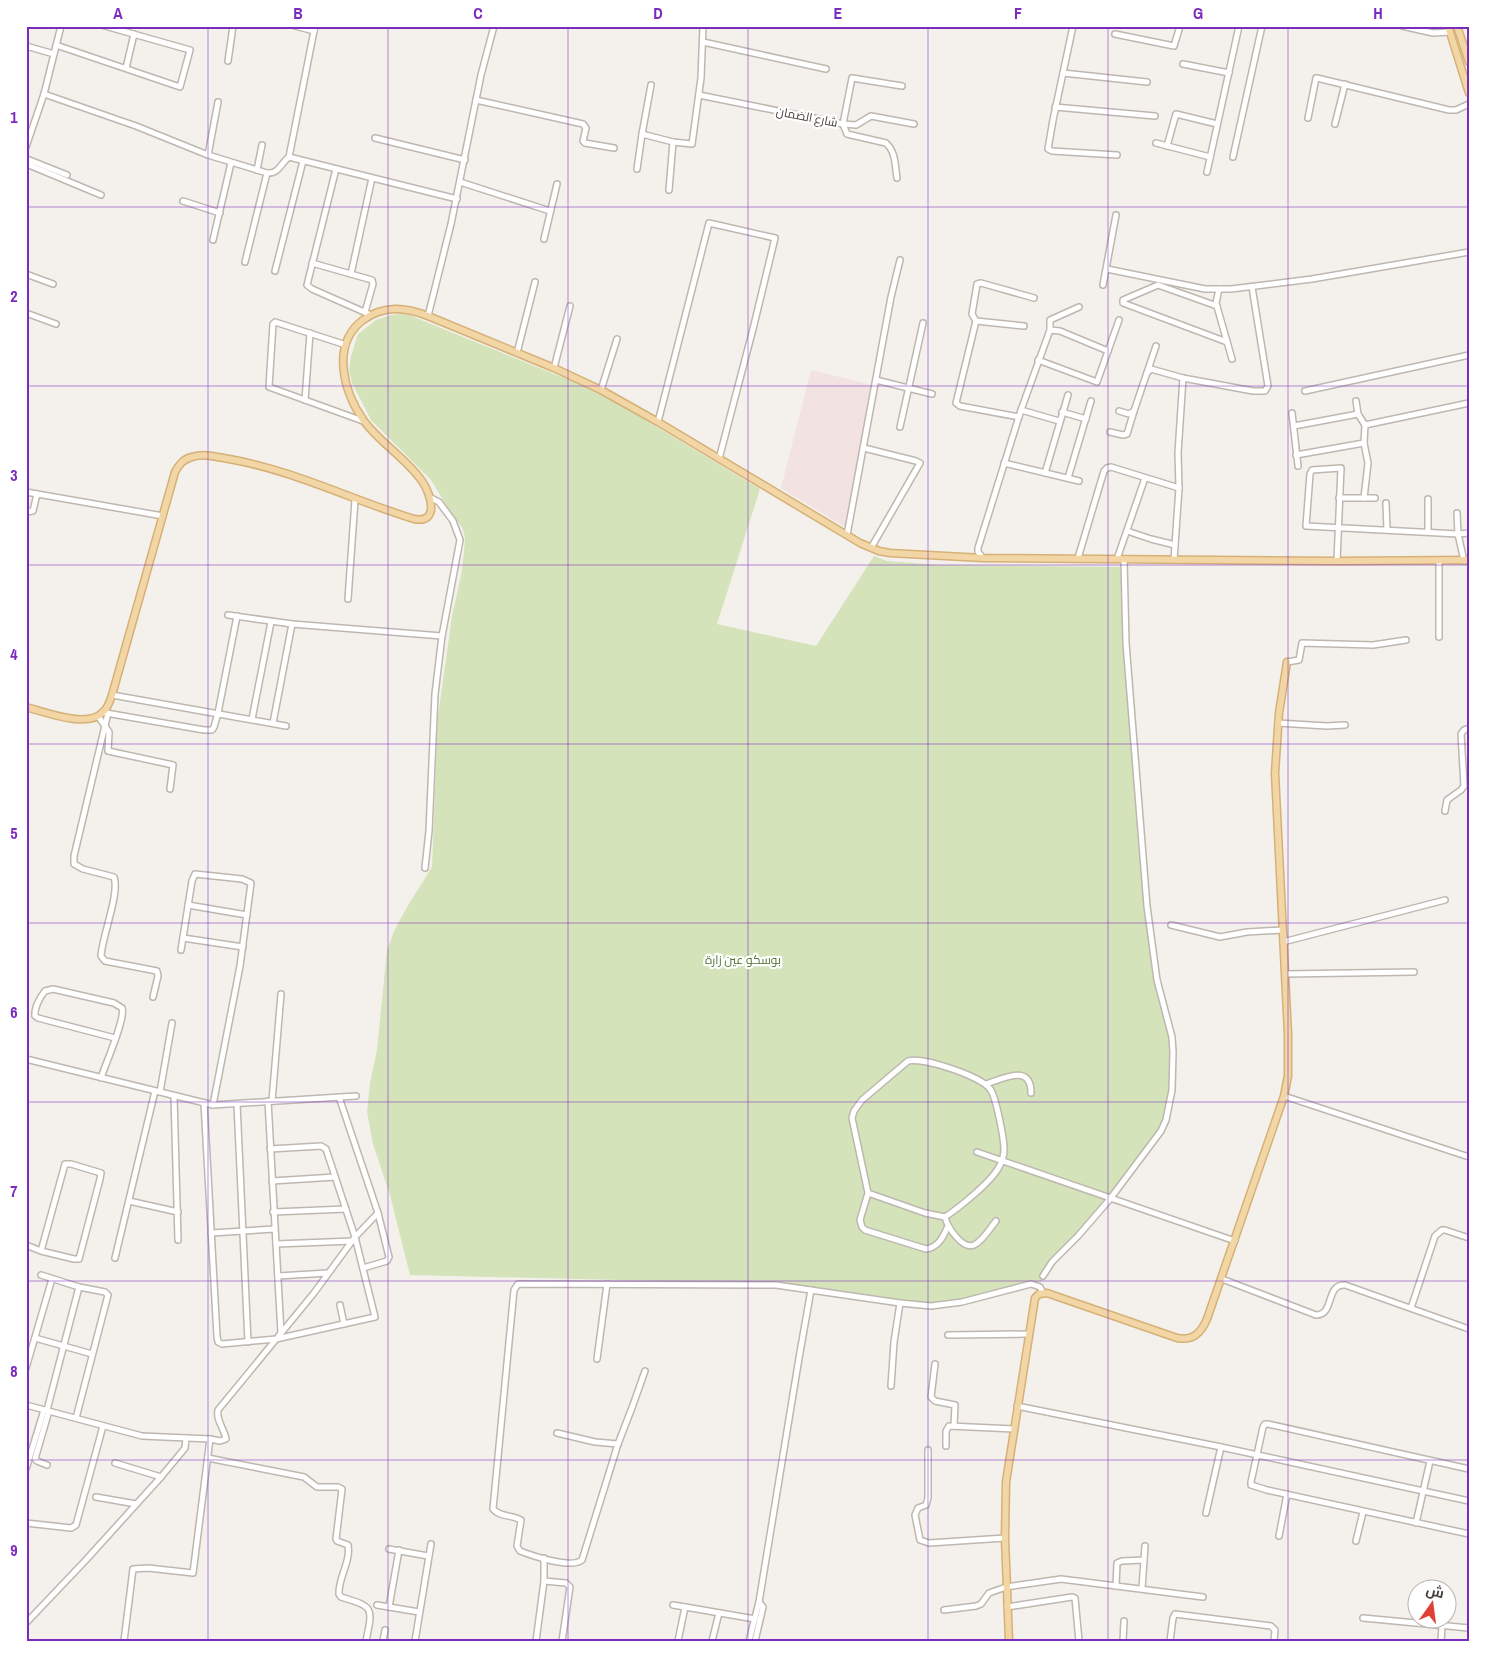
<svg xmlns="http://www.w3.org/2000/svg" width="1495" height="1667" font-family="'Archivo Narrow',Cairo,sans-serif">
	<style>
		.medical { fill: #f2e2e1 }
		.green { fill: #d4e3ba }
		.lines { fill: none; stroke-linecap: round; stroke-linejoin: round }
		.minor-casing { stroke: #beb7af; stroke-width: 8 }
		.major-casing { stroke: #d6b177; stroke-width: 9 }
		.minor { stroke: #fff; stroke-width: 5 }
		.major { stroke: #f2d6a6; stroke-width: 6 }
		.grid { fill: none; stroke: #7b2cbf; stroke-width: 1; stroke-opacity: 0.55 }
		.labels { text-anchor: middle; stroke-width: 4.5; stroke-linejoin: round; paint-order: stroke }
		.street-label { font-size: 12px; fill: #47413a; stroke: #fff }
		.park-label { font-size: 12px; fill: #517334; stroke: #fff }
		.neatline { fill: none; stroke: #7b2cbf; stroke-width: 2 }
		.grid-label { font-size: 16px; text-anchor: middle; font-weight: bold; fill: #7b2cbf }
	</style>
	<rect width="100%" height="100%" fill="#f4f1ec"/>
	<path class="medical" d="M811 370 872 385 845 527 781 488Z"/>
	<path class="green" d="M401 314 409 315 584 386 615 402 760 489 717 624 816 646 874 556 887 561 939 565 1120 567 1157 984 1174 1044 1175 1062 1172 1096 1166 1126 1148 1151 1046 1273 1041 1282 1015 1287 982 1296 915 1304 782 1284 410 1275 390 1195 373 1144 367 1112 370 1083 377 1050 387 950 395 929 407 907 432 867 438 716 452 616 461 576 464 552 465 537 462 527 454 518 431 480 371 420 352 383 349 370 351 356 358 334 376 320 391 315Z"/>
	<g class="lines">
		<g class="minor-casing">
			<g id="minor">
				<path d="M295 26 314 31"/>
				<path d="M1073 26 1053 120 1048 149 1052 151 1117 155"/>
				<path d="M1402 26 1433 33 1450 32"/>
				<path d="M1115 34 1174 46 1180 26"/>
				<path d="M703 42 826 69"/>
				<path d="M56 45 180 87 190 50 105 26"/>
				<path d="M26 46 54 54"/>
				<path d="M228 61 233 26"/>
				<path d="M1183 64 1229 73"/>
				<path d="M126 68 134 34"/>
				<path d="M1063 73 1147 82"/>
				<path d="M44 94 136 126 208 155 267 173C279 174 281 163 289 157L315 26"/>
				<path d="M699 95 843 124 856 125 871 116 914 124"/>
				<path d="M476 100 583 124 586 128 583 141 585 143 614 148"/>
				<path d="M1055 107 1155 116"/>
				<path d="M1308 118 1316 78H1317L1449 110H1456L1469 104"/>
				<path d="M1335 124 1345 84"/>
				<path d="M642 134 651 85"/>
				<path d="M375 138 465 160"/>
				<path d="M1156 143 1210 157"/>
				<path d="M1167 146 1176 114 1217 124"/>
				<path d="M26 147 44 94 61 26"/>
				<path d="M208 155 218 102"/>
				<path d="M289 157 457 199"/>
				<path d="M1233 157 1262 26"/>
				<path d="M27 159 67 175"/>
				<path d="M28 160 29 165 101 195"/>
				<path d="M336 169 307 285 312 289 371 315"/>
				<path d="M637 169 642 134 673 142 692 144 701 78 703 26"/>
				<path d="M257 170 262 145"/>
				<path d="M1207 172 1239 26"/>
				<path d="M897 178C895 166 896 152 886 143L847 134 843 124 852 78 902 86"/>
				<path d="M460 182 550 211"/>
				<path d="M669 190 673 142"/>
				<path d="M183 201 220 213"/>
				<path d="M544 239 557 184"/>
				<path d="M213 240 231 163"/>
				<path d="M245 262 267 173"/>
				<path d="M312 263 372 280 373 284 365 312"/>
				<path d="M1107 269 1205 289H1231L1312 279 1469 252"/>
				<path d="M275 271 303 161"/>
				<path d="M26 274 53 284"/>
				<path d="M351 274 372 178"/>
				<path d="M1103 285 1116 215"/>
				<path d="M1219 289 1216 303 1232 359"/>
				<path d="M1217 306 1158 285 1123 300V303L1227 342"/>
				<path d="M26 313 56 324"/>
				<path d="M428 316 451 224 481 75 494 26"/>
				<path d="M976 321 956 403 960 406 1019 417"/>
				<path d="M1024 326 976 321 972 314 977 284 981 283 1034 298"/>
				<path d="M1050 330V320L1079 307"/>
				<path d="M346 345 275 322 273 324 269 387 363 421"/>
				<path d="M517 353 535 282"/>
				<path d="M1038 360 1097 382 1119 320"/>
				<path d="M554 368 570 306"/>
				<path d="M1147 373 1151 369 1183 378 1253 391H1265L1268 386 1252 287"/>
				<path d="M876 380 932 394"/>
				<path d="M601 390 617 339"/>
				<path d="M1305 391 1469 355"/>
				<path d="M305 400 310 333"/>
				<path d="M1356 401 1358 414 1365 425 1364 443 1368 463 1364 498"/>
				<path d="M1021 410 1059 421"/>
				<path d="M1119 411 1129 414 1134 411 1156 346"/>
				<path d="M1062 412 1086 419"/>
				<path d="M1292 413 1298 466"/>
				<path d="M658 422 709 223 775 238 753 329 719 459"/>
				<path d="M1365 425 1469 403"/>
				<path d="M1294 426 1358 414"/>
				<path d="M900 427 923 323"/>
				<path d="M1110 432 1123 435 1127 434 1134 411"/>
				<path d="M864 448 916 461 920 463 871 548"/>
				<path d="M1296 455 1364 443"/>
				<path d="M1004 463 1079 481"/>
				<path d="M1045 473 1068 395"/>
				<path d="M1068 478 1091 401"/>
				<path d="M26 492 163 516"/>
				<path d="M1339 498H1375"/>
				<path d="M1428 499V532"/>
				<path d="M1386 503 1387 530"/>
				<path d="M26 512 33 511 37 494"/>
				<path d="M1457 513 1458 534 1464 561"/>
				<path d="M1127 531 1151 539 1175 545"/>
				<path d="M847 535 891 297 900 260"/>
				<path d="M983 558 978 552V548L1021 410 1050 330 1060 331 1108 351"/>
				<path d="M1078 558 1104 471 1107 468 1111 467 1179 488"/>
				<path d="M1117 559 1145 478"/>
				<path d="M1174 560 1179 488 1178 453 1183 378"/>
				<path d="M1337 561 1341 468 1312 470 1310 474 1306 526 1458 534 1469 533"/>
				<path d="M348 599 355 500"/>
				<path d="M228 615 292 624 442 636"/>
				<path d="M1439 637V562"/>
				<path d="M1287 662 1299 660 1302 643 1373 645 1406 640"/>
				<path d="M112 695 286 726"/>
				<path d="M106 713 204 730H212L214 727 218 713 237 616"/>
				<path d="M108 713 74 856V864L83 869 114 877C120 893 102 937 101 956L105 961 157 971 158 976 153 997"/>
				<path d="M98 716 109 732 108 751 173 765 170 789"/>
				<path d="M252 719 271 622"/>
				<path d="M273 723 292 624"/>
				<path d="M1278 723 1327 726 1345 725"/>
				<path d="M1445 811 1447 800 1461 790 1464 786 1461 734 1464 730 1469 728"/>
				<path d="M425 868 429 831 435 694 442 636 460 540 453 521 439 502 431 498"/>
				<path d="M188 905 247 915"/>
				<path d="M1171 925 1220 937 1247 932 1282 930"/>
				<path d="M183 938 243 947"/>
				<path d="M1283 942 1445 900"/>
				<path d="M181 950 192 881 195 874 242 879 251 883 240 966 213 1105"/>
				<path d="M1285 974 1414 972"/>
				<path d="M26 1059 213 1105 356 1096"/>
				<path d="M101 1078C105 1065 126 1018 122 1008L114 1003 53 989 45 991C40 997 34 1008 35 1016L38 1018 115 1038"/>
				<path d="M986 1084C1003 1079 1031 1063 1031 1093"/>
				<path d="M160 1092 172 1023"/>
				<path d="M174 1096 178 1240"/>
				<path d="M1284 1096 1469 1157"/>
				<path d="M339 1097 378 1213 389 1257 387 1261 363 1268"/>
				<path d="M268 1101 281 1333"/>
				<path d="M272 1101 281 994"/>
				<path d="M204 1103 217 1336 218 1342 222 1344 276 1339 375 1317 355 1237 326 1149 321 1146 270 1149"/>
				<path d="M237 1104 248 1342"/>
				<path d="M977 1152 1235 1241"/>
				<path d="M272 1181 335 1177"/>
				<path d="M868 1193 925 1213 945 1217C960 1207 991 1182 999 1167 1002 1162 1004 1155 1004 1149 1004 1139 996 1096 990 1089 981 1076 923 1057 908 1061L862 1100 854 1111 852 1118 868 1193 860 1220 862 1227 865 1230 926 1249C939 1247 943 1237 948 1226"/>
				<path d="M129 1201 178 1212"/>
				<path d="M273 1212 346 1209"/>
				<path d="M945 1217C947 1226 962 1250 974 1245 983 1241 990 1228 996 1221"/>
				<path d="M211 1233 274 1229"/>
				<path d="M276 1244 353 1241"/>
				<path d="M26 1245 41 1251 74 1259H79L100 1179 101 1173 71 1164H65L41 1251"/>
				<path d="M115 1258 155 1091"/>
				<path d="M41 1275 79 1287 105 1292 108 1295 76 1418"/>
				<path d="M278 1276 328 1273"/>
				<path d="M1043 1276 1052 1262 1078 1236 1110 1199 1161 1131 1166 1120 1172 1090 1173 1052 1172 1037 1157 980 1147 906 1126 643 1124 560"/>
				<path d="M1222 1279 1316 1315C1335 1315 1325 1284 1345 1285L1469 1329"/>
				<path d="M340 1305 344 1324"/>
				<path d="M1411 1308 1435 1236 1442 1230H1445L1469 1238"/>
				<path d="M948 1335 1028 1334"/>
				<path d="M35 1338 92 1354"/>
				<path d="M597 1359 607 1284"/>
				<path d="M935 1364 931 1397 935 1401 955 1405 954 1426"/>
				<path d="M26 1368 52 1279"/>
				<path d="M645 1371 633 1405 618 1444 582 1560C571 1569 533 1556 520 1551L517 1546 521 1520C513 1515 499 1517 493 1509L514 1290 518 1284 776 1285 900 1303 931 1306 962 1302 1031 1284 1040 1287 1043 1293"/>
				<path d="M891 1386 894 1342 900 1303"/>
				<path d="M26 1405 142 1436 210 1439 193 1573 148 1568 133 1569 124 1641"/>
				<path d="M1017 1406 1221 1447 1469 1501"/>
				<path d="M47 1410 79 1287"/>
				<path d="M557 1433 595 1442 618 1444"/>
				<path d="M210 1439 220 1441 226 1439C224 1428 216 1421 218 1410L314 1293 355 1237 378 1213"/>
				<path d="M946 1446V1431L949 1426 1014 1429"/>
				<path d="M928 1450V1498L926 1505 918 1508 915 1515 920 1540 929 1543 1005 1538"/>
				<path d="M208 1458 304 1477 317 1487H338L342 1489 336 1539 337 1541 348 1545C351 1562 338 1578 339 1594L341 1597C374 1607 373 1607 366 1641"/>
				<path d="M115 1463 161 1477"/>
				<path d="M47 1465 37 1461 35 1459 49 1411"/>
				<path d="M26 1469 44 1410"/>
				<path d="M1469 1469 1268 1424H1265L1263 1427 1251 1482V1485L1267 1490 1469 1534"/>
				<path d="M96 1497 136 1504"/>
				<path d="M1206 1513 1221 1447"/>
				<path d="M26 1523 71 1528 76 1525 103 1426"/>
				<path d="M1416 1523 1430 1461"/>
				<path d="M1279 1536 1287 1494"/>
				<path d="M1356 1541 1363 1512"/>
				<path d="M389 1549 428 1556"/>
				<path d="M544 1581 566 1583 570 1587 562 1641"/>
				<path d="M1116 1586 1117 1563 1122 1561 1144 1560"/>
				<path d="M1142 1588 1145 1546"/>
				<path d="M377 1605 419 1612"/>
				<path d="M673 1605 685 1607"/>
				<path d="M389 1607 399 1550"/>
				<path d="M1007 1607 1072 1597 1075 1598 1079 1641"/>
				<path d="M944 1610 976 1606 981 1604 989 1593 1006 1587 1061 1579 1203 1597"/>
				<path d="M1363 1618 1469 1628"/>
				<path d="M26 1623 85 1561 161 1477 185 1448 186 1438"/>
				<path d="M383 1641 385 1630"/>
				<path d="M415 1641 431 1544"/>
				<path d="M536 1641 544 1581V1558"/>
				<path d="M678 1641 685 1607 755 1619"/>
				<path d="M712 1641 719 1613"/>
				<path d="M749 1641 759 1602 799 1358 811 1290"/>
				<path d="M755 1641 763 1607 759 1602"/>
				<path d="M1123 1641 1124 1621"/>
				<path d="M1170 1641 1173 1618 1175 1614 1271 1626 1275 1630 1274 1641"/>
				<path d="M1441 1641 1442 1626"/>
			</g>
		</g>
		<g class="major-casing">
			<g id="major">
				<path d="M1448 26 1469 93"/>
				<path d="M1457 26 1469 62"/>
				<path d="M26 707C45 712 88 729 103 712 108 708 110 701 112 695L175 472C179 465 183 459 192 457 204 453 217 457 229 459 293 470 352 500 414 519 440 524 431 494 422 481 406 458 380 443 364 421 344 393 330 345 363 320 384 305 405 307 428 316L554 368 601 390 658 422 860 543 879 551 890 553 983 558 1337 561 1469 560"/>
				<path d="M1009 1641 1005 1538 1006 1482 1035 1298 1039 1294 1047 1293 1177 1338C1193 1341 1201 1333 1207 1319L1284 1096 1288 1076V1034L1275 773 1279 713 1287 662"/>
			</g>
		</g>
		<use href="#minor" class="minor"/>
		<use href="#major" class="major"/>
	</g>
	<path class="grid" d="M208 26V1641M388 26V1641M568 26V1641M748 26V1641M928 26V1641M1108 26V1641M1288 26V1641M26 207H1469M26 386H1469M26 565H1469M26 744H1469M26 923H1469M26 1102H1469M26 1281H1469M26 1460H1469"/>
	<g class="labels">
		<g class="street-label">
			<text transform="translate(807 117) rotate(11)" y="4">شارع الضمان</text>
		</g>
		<g class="park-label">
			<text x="743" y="964">بوسكو عين زارة</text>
		</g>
	</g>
	<rect width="1495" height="1667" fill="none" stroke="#ffffff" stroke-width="55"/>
	<g transform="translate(1432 1604) rotate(14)"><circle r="24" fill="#ffffff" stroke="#b5b3b0"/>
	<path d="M0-4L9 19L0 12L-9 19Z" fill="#e04136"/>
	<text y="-8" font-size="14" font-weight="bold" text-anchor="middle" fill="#47413a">ش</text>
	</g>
	<rect x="28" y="28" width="1440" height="1612" class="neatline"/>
	<g class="grid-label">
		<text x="118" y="19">A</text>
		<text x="298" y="19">B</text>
		<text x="478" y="19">C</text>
		<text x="658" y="19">D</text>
		<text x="838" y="19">E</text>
		<text x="1018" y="19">F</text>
		<text x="1198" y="19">G</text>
		<text x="1378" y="19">H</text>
		<text x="14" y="123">1</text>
		<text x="14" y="302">2</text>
		<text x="14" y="481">3</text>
		<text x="14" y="660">4</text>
		<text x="14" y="839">5</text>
		<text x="14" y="1018">6</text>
		<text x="14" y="1197">7</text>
		<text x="14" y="1377">8</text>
		<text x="14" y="1556">9</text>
	</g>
</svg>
